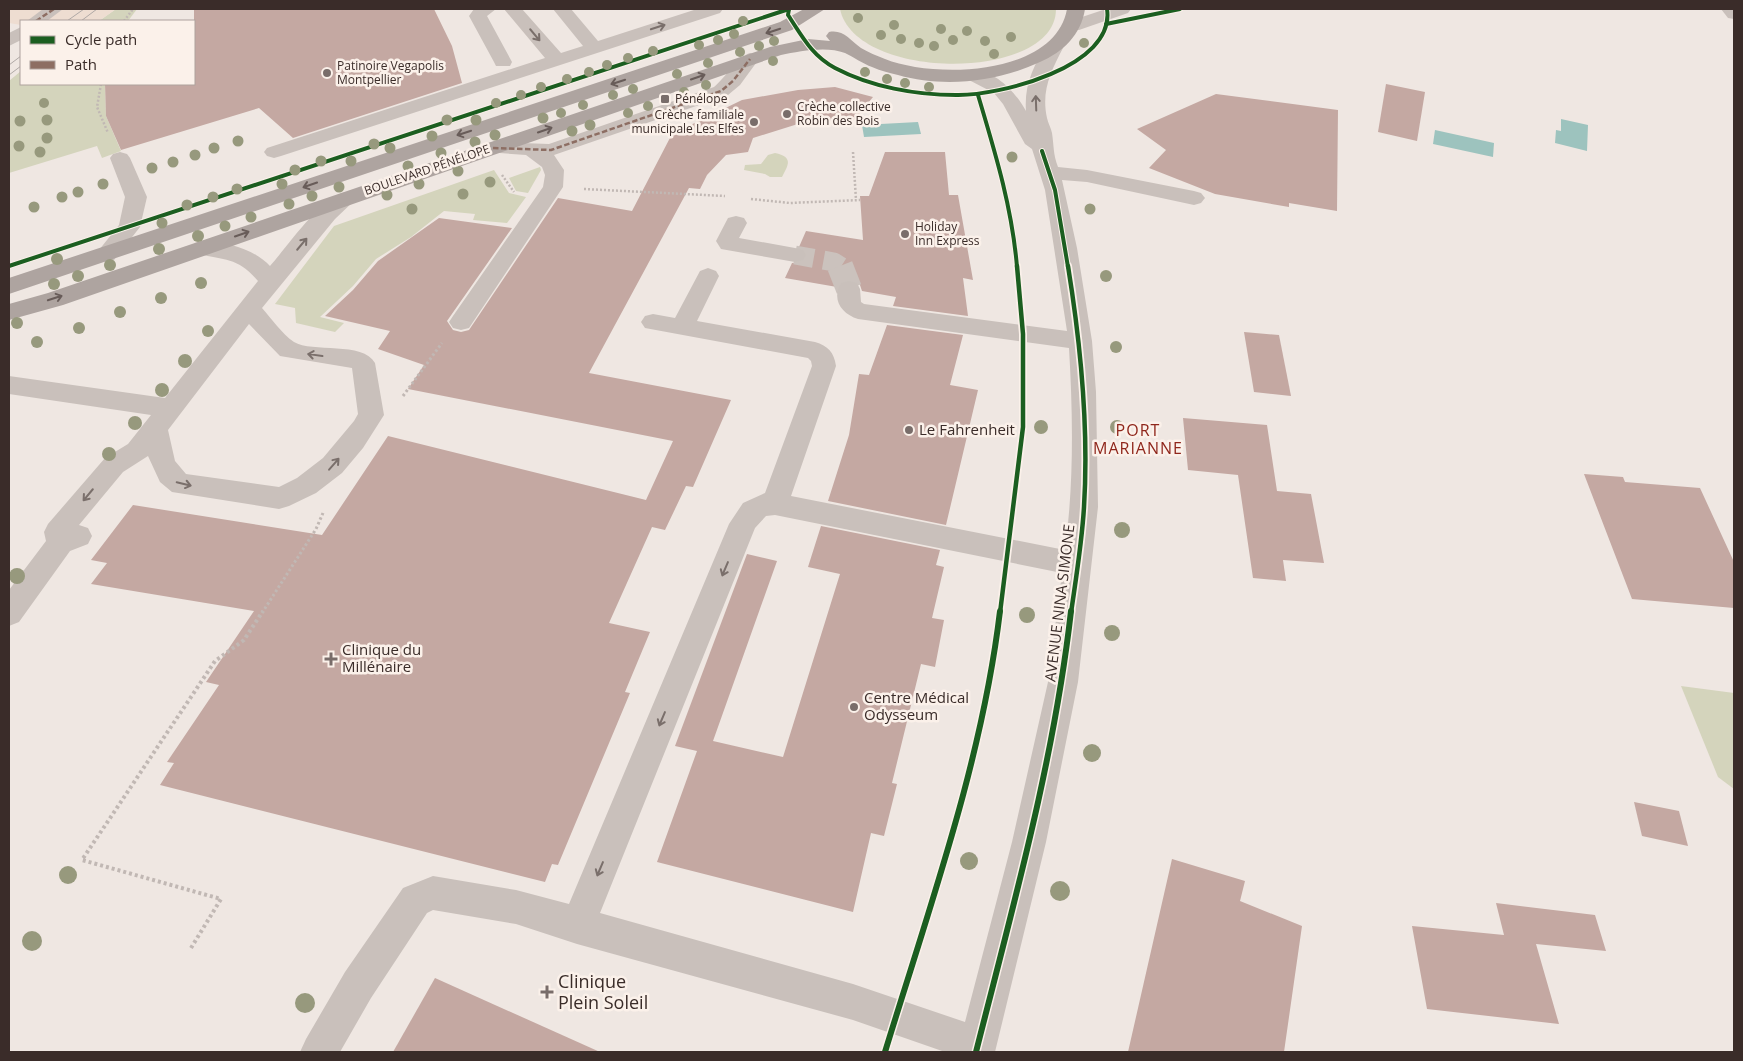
<svg xmlns="http://www.w3.org/2000/svg" width="1743" height="1061" font-family="'Open Sans',sans-serif">
	<style>
		.green { fill: #d4d4bc }
		.plaza { fill: #eeddd1 }
		.water { fill: #9dc3be }
		.building { fill: #c4a8a2 }
		.lines { fill: none; stroke-linecap: round; stroke-linejoin: round }
		.minor-tunnel-far1 { stroke: #cbc2bd; stroke-width: 19; stroke-dasharray: 19 10; stroke-linecap: butt }
		.minor-tunnel { stroke: #cbc2bd; stroke-width: 26; stroke-dasharray: 26 12; stroke-linecap: butt }
		.path-far2 { stroke: #c1b8b4; stroke-width: 2.5; stroke-dasharray: 2 2; stroke-linecap: butt }
		.path-far1 { stroke: #c1b8b4; stroke-width: 3; stroke-dasharray: 2.5 2.5; stroke-linecap: butt }
		.path { stroke: #c1b8b4; stroke-width: 4; stroke-dasharray: 3 3; stroke-linecap: butt }
		.minor { fill: #c9c0bb; fill-rule: evenodd }
		.major { fill: #aea4a0; fill-rule: evenodd }
		.tram { stroke: #b0a9a6; stroke-width: 1 }
		.quiet { stroke: #8d6e63; stroke-width: 2.5; stroke-dasharray: 5.5 2.5; stroke-linecap: butt }
		.cycleway-far2-casing { stroke: #fbf1ea; stroke-width: 6 }
		.cycleway-far1-casing { stroke: #fbf1ea; stroke-width: 8 }
		.cycleway-casing { stroke: #fbf1ea; stroke-width: 9 }
		.cycleway-far2 { stroke: #1b5e20; stroke-width: 4 }
		.cycleway-far1 { stroke: #1b5e20; stroke-width: 4.5 }
		.cycleway { stroke: #1b5e20; stroke-width: 6 }
		.tree { fill: #97997d }
		.oneway { stroke: #7a6f6b }
		.oneway2 { stroke: #685c59 }
		.poi-dot { fill: #796d6a; stroke: #fbf1ea; stroke-width: 2 }
		.labels { text-anchor: middle; stroke-width: 5; stroke-linejoin: round; paint-order: stroke }
		.far-poi-label { font-size: 12px; fill: #3a2c29; stroke: #fbf1ea; text-anchor: start }
		.far-street-label { font-size: 12px; fill: #3a2c29; stroke: #fbf1ea }
		.poi-label { font-size: 15px; fill: #3a2c29; stroke: #fbf1ea; text-anchor: start }
		.street-label { font-size: 15px; fill: #3a2c29; stroke: #fbf1ea }
		.neighbourhood-label { font-size: 16px; letter-spacing: 1px; fill: #8f261b; stroke: #fbf1ea }
		.near-poi-label { font-size: 18px; fill: #3a2c29; stroke: #fbf1ea; text-anchor: start }
	</style>
	<rect width="100%" height="100%" fill="#efe7e2"/>
	<g class="green">
		<path d="M116 9H137L128 21H99Z"/>
		<path d="M840 9H1056C1056 82 855 82 840 9Z"/>
		<path d="M21 71V84H105L106 116 121 151 102 158 97 146 9 173V81Z"/>
		<path d="M775 153C793 157 789 164 782 177H770L765 174 744 170 745 165 761 164 768 155Z"/>
		<path d="M540 167 541 170 528 193 516 191 509 178Z"/>
		<path d="M494 170 509 193 526 197 507 223 473 220 475 214 444 211 411 237 376 259 353 286 320 317 344 323 335 332 296 323 295 308 275 304 334 226Z"/>
		<path d="M1681 686 1734 693V789L1718 777Z"/>
	</g>
	<path class="plaza" d="M9 9H116L99 21H21V25L9 23Z"/>
	<g class="water">
		<path d="M1561 119 1588 125 1587 151 1555 143 1556 130 1561 131Z"/>
		<path d="M918 122 921 134 864 137 862 125Z"/>
		<path d="M1435 130 1494 143 1493 157 1433 144Z"/>
	</g>
	<g class="building">
		<path d="M194 9H434L452 46 462 83 293 138 259 108 121 150 106 116 105 84H194Z"/>
		<path d="M1386 84 1425 92 1417 141 1378 132Z"/>
		<path d="M835 87 873 97 854 120 801 123 753 138 748 152 726 155 707 175 700 189 689 188 589 373 731 400 693 487 686 486 665 530 652 527 609 623 650 632 625 692 630 693 558 865 552 864 545 882 160 785 174 763 167 762 219 685 206 682 254 611 91 584 107 563 91 560 133 505 322 535 388 436 646 500 673 441 408 389 424 365 378 349 390 331 325 316 353 290 378 261 439 218 512 228 447 321 453 330 461 332 469 330 558 198 632 211 672 134 742 100 798 90Z"/>
		<path d="M1216 94 1338 110 1337 211 1289 203V207L1215 194 1149 168 1166 150 1137 129Z"/>
		<path d="M885 152H945L949 195H958L973 280 963 278 968 316 893 306 896 297 862 291 859 282 849 279 841 281 837 287 785 278 792 263 803 262 808 256 805 249 799 247 806 231 863 240 860 196H869Z"/>
		<path d="M887 325 963 335 950 385 978 390 946 525 828 501 849 435 859 374 869 375Z"/>
		<path d="M1244 332 1279 335 1291 396 1254 392Z"/>
		<path d="M1183 418 1267 425 1277 491 1311 494 1324 563 1283 560 1286 581 1253 578 1238 475 1188 470Z"/>
		<path d="M1584 474 1623 477 1625 482 1700 488 1734 562V608L1632 599Z"/>
		<path d="M821 526 940 550 936 565 944 567 932 618 944 620 935 667 921 664 892 783 897 784 884 836 871 833 853 912 657 862 697 751 675 746 747 554 777 561 713 741 783 757 840 574 808 567Z"/>
		<path d="M1634 802 1679 811 1688 846 1642 836Z"/>
		<path d="M1172 859 1245 881 1240 901 1302 926 1284 1052H1128Z"/>
		<path d="M1496 903 1595 915 1606 951 1536 944 1559 1024 1427 1009 1412 926 1504 935Z"/>
		<path d="M435 978 600 1052H393Z"/>
	</g>
	<g class="lines">
		<path class="minor-tunnel-far1" d="M795 255 834 262 842 267"/>
		<path class="minor-tunnel" d="M840 266 849 289"/>
		<g class="path-far2">
			<path d="M124 21 133 9"/>
			<path d="M101 84 97 107 108 133"/>
			<path d="M853 152 856 200"/>
			<path d="M502 175 514 192"/>
			<path d="M584 189 725 196"/>
			<path d="M751 199 790 203 860 200"/>
		</g>
		<g class="path-far1">
			<path d="M403 396 442 343"/>
			<path d="M262 613 316 529 323 513"/>
		</g>
		<path class="path" d="M191 948 221 899 82 860 215 661 244 640 263 611"/>
		<g class="minor">
			<path d="M43 9H63L47 21H27Z"/>
			<path d="M474 9H496L487 16 512 62 510 66H496L494 62 469 16Z"/>
			<path d="M504 9H522L561 53 583 46 553 9H571L598 41 697 9H723L720 13 281 156 274 158 267 156 264 152 267 148 545 58Z"/>
			<path d="M1106 9H1131L1128 13 1079 30H1067L1064 26 1067 22Z"/>
			<path d="M1721 9H1734V19L1728 18Z"/>
			<path d="M21 27V40L9 46V33Z"/>
			<path d="M1054 43 1060 44 1063 48C1051 71 1041 91 1047 118 1048 123 1051 128 1052 133 1054 146 1053 154 1058 167L1087 170 1194 191 1201 193 1205 198 1201 203 1194 205 1087 182 1062 180 1077 248 1092 341 1096 392 1098 507 1078 682 1046 842 995 1052H945L853 1020 577 944 516 924 433 910 427 913 371 998 340 1052H300L306 1039 345 972 403 888 433 876 516 890 569 904 729 524 743 503 765 493 812 366 811 361 808 358 645 328 641 322 645 316 653 314 675 318 700 271 708 268 716 271 719 276 697 321 815 342C828 346 834 352 836 366L791 496 1065 550C1074 483 1073 415 1069 348L858 319C842 314 831 300 841 283L849 281 857 283 860 289 861 302 864 304 1067 331 1045 190 1032 149 1025 144 1003 104 994 93 967 79 965 75 967 71C991 65 1016 92 1026 111 1024 86 1033 65 1048 44ZM775 515 1062 573 1048 682 1012 842 965 1022 853 984 600 913 755 528 766 516Z"/>
			<path d="M750 53 757 55 759 59 740 85 728 95 554 155 564 170 563 187 469 328 461 330 453 328 449 322 453 316 543 187 545 175 542 167 526 155 486 152 483 148 486 144 493 142 549 144 714 87C725 78 739 56 750 53Z"/>
			<path d="M120 152 127 154 130 158 147 197 140 227 114 260 106 262 98 260 95 255 119 225 125 197 110 158 113 154Z"/>
			<path d="M345 192 352 194 356 199 335 219 262 308C271 318 282 334 294 342 312 353 363 341 375 363L384 415 363 448 342 473 316 493 289 506 279 509 172 492 160 482 148 456 123 472 79 525 88 528 92 536 88 544 70 551 19 622 9 626V590L46 541 44 532 48 524 105 458 128 444 151 415 9 394V376L165 398 258 281C237 256 224 261 195 253L192 248 195 243C217 237 255 249 270 266 288 246 319 199 345 192ZM249 324 280 356 352 368 358 414 354 421 323 458 297 478 279 487 186 474 175 461 168 430Z"/>
			<path d="M736 216 744 218 747 223 739 238 795 248 803 250 806 255 803 260 795 262 721 249 716 241 728 218Z"/>
		</g>
		<g class="major">
			<path d="M804 9H825L792 30 9 294V278L780 22Z"/>
			<path d="M1067 9H1085C1081 35 1063 52 1040 62 997 82 944 88 898 75 890 73 881 71 872 67 863 64 854 57 845 53 827 46 800 51 781 55L63 305 9 320V304L48 293 770 47 808 39 830 41 826 36 829 32C843 29 850 40 861 48 868 52 877 56 885 59 935 79 1055 76 1067 9Z"/>
		</g>
		<g class="tram">
			<path d="M67 21 84 9"/>
			<path d="M81 21 97 9"/>
			<path d="M9 65 21 56"/>
			<path d="M9 75 21 66"/>
		</g>
		<g class="quiet">
			<path d="M36 21 54 9"/>
			<path d="M493 148 551 150 721 91 733 81 750 59"/>
		</g>
		<g class="cycleway-far2-casing">
			<g id="cycleway-far2">
				<path d="M789 9 788 15C802 36 812 56 835 68 871 87 916 95 956 95 998 96 1116 67 1107 9"/>
				<path d="M1106 24 1180 9"/>
				<path d="M978 95C995 152 1012 207 1017 267"/>
				<path d="M1042 151 1055 190 1068 267"/>
				<path d="M9 266 789 9"/>
			</g>
		</g>
		<g class="cycleway-far1-casing">
			<g id="cycleway-far1">
				<path d="M1068 266C1081 346 1089 426 1084 507 1082 542 1076 578 1071 613"/>
				<path d="M1000 613 1023 427V334L1017 266"/>
			</g>
		</g>
		<g class="cycleway-casing">
			<g id="cycleway">
				<path d="M885 1052C929 908 982 762 1000 611"/>
				<path d="M976 1052C1013 906 1054 761 1071 611"/>
			</g>
		</g>
		<use href="#cycleway-far2" class="cycleway-far2"/>
		<use href="#cycleway-far1" class="cycleway-far1"/>
		<use href="#cycleway" class="cycleway"/>
	</g>
	<g class="tree">
		<circle cx="858" cy="18" r="5"/>
		<circle cx="743" cy="21" r="5"/>
		<circle cx="894" cy="25" r="5"/>
		<circle cx="941" cy="29" r="5"/>
		<circle cx="967" cy="31" r="5"/>
		<circle cx="734" cy="34" r="5"/>
		<circle cx="881" cy="35" r="5"/>
		<circle cx="1011" cy="37" r="5"/>
		<circle cx="901" cy="39" r="5"/>
		<circle cx="718" cy="40" r="5"/>
		<circle cx="953" cy="40" r="5"/>
		<circle cx="774" cy="41" r="5"/>
		<circle cx="985" cy="41" r="5"/>
		<circle cx="919" cy="43" r="5"/>
		<circle cx="1084" cy="43" r="5"/>
		<circle cx="699" cy="45" r="5"/>
		<circle cx="759" cy="46" r="5"/>
		<circle cx="934" cy="46" r="5"/>
		<circle cx="653" cy="51" r="5"/>
		<circle cx="740" cy="52" r="5"/>
		<circle cx="994" cy="54" r="5"/>
		<circle cx="628" cy="58" r="5"/>
		<circle cx="773" cy="61" r="5"/>
		<circle cx="708" cy="63" r="5"/>
		<circle cx="607" cy="65" r="5"/>
		<circle cx="589" cy="72" r="5"/>
		<circle cx="865" cy="72" r="5"/>
		<circle cx="677" cy="74" r="5"/>
		<circle cx="567" cy="79" r="5"/>
		<circle cx="887" cy="79" r="5"/>
		<circle cx="905" cy="83" r="5"/>
		<circle cx="706" cy="85" r="5"/>
		<circle cx="541" cy="87" r="5"/>
		<circle cx="929" cy="87" r="5"/>
		<circle cx="633" cy="89" r="5"/>
		<circle cx="684" cy="92" r="5"/>
		<circle cx="521" cy="95" r="5"/>
		<circle cx="613" cy="95" r="5"/>
		<circle cx="44" cy="103" r="5"/>
		<circle cx="496" cy="103" r="5"/>
		<circle cx="583" cy="105" r="5"/>
		<circle cx="648" cy="106" r="5"/>
		<circle cx="561" cy="113" r="5"/>
		<circle cx="628" cy="113" r="5"/>
		<circle cx="543" cy="118" r="5.5"/>
		<circle cx="47" cy="120" r="5.5"/>
		<circle cx="447" cy="120" r="5.5"/>
		<circle cx="476" cy="120" r="5.5"/>
		<circle cx="20" cy="121" r="5.5"/>
		<circle cx="590" cy="125" r="5.5"/>
		<circle cx="572" cy="131" r="5.5"/>
		<circle cx="495" cy="135" r="5.5"/>
		<circle cx="432" cy="136" r="5.5"/>
		<circle cx="47" cy="138" r="5.5"/>
		<circle cx="238" cy="141" r="5.5"/>
		<circle cx="475" cy="142" r="5.5"/>
		<circle cx="374" cy="144" r="5.5"/>
		<circle cx="19" cy="146" r="5.5"/>
		<circle cx="214" cy="148" r="5.5"/>
		<circle cx="390" cy="148" r="5.5"/>
		<circle cx="40" cy="152" r="5.5"/>
		<circle cx="441" cy="153" r="5.5"/>
		<circle cx="195" cy="155" r="5.5"/>
		<circle cx="1012" cy="157" r="5.5"/>
		<circle cx="321" cy="161" r="5.5"/>
		<circle cx="351" cy="161" r="5.5"/>
		<circle cx="173" cy="162" r="5.5"/>
		<circle cx="408" cy="166" r="5.5"/>
		<circle cx="152" cy="168" r="5.5"/>
		<circle cx="295" cy="170" r="5.5"/>
		<circle cx="458" cy="171" r="5.5"/>
		<circle cx="490" cy="182" r="5.5"/>
		<circle cx="103" cy="184" r="5.5"/>
		<circle cx="282" cy="184" r="5.5"/>
		<circle cx="419" cy="184" r="5.5"/>
		<circle cx="339" cy="187" r="5.5"/>
		<circle cx="237" cy="189" r="5.5"/>
		<circle cx="78" cy="192" r="5.5"/>
		<circle cx="463" cy="194" r="5.5"/>
		<circle cx="387" cy="195" r="5.5"/>
		<circle cx="312" cy="196" r="5.5"/>
		<circle cx="62" cy="197" r="5.5"/>
		<circle cx="213" cy="197" r="5.5"/>
		<circle cx="289" cy="204" r="5.5"/>
		<circle cx="187" cy="205" r="5.5"/>
		<circle cx="34" cy="207" r="5.5"/>
		<circle cx="412" cy="209" r="5.5"/>
		<circle cx="1090" cy="209" r="5.5"/>
		<circle cx="251" cy="217" r="5.5"/>
		<circle cx="162" cy="223" r="5.5"/>
		<circle cx="225" cy="226" r="5.5"/>
		<circle cx="198" cy="236" r="6"/>
		<circle cx="159" cy="249" r="6"/>
		<circle cx="57" cy="259" r="6"/>
		<circle cx="110" cy="265" r="6"/>
		<circle cx="78" cy="276" r="6"/>
		<circle cx="1106" cy="276" r="6"/>
		<circle cx="201" cy="283" r="6"/>
		<circle cx="54" cy="284" r="6"/>
		<circle cx="161" cy="298" r="6"/>
		<circle cx="120" cy="312" r="6"/>
		<circle cx="17" cy="323" r="6"/>
		<circle cx="79" cy="328" r="6"/>
		<circle cx="208" cy="331" r="6"/>
		<circle cx="37" cy="342" r="6"/>
		<circle cx="1116" cy="347" r="6"/>
		<circle cx="185" cy="361" r="7"/>
		<circle cx="162" cy="390" r="7"/>
		<circle cx="135" cy="423" r="7"/>
		<circle cx="1041" cy="427" r="7"/>
		<circle cx="1117" cy="427" r="7"/>
		<circle cx="109" cy="454" r="7"/>
		<circle cx="1122" cy="530" r="8"/>
		<circle cx="17" cy="576" r="8"/>
		<circle cx="1027" cy="615" r="8"/>
		<circle cx="1112" cy="633" r="8"/>
		<circle cx="1092" cy="753" r="9"/>
		<circle cx="969" cy="861" r="9"/>
		<circle cx="68" cy="875" r="9"/>
		<circle cx="1060" cy="891" r="10"/>
		<circle cx="32" cy="941" r="10"/>
		<circle cx="305" cy="1003" r="10"/>
	</g>
	<defs><path id="oneway-shaft" d="M-6 0H5M1.5-3L5.5 0L1.5 3" fill="none" stroke-width="1.6" stroke-linecap="round" stroke-linejoin="round" transform="scale(1.25)"/></defs>
	<g class="oneway">
		<use href="#oneway-shaft" transform="translate(658 27) rotate(-18)"/>
		<use href="#oneway-shaft" transform="translate(535 35) rotate(50)"/>
		<use href="#oneway-shaft" transform="translate(1036 103) rotate(-92)"/>
		<use href="#oneway-shaft" transform="translate(302 244) rotate(-50)"/>
		<use href="#oneway-shaft" transform="translate(315 355) rotate(-172)"/>
		<use href="#oneway-shaft" transform="translate(334 464) rotate(-49)"/>
		<use href="#oneway-shaft" transform="translate(184 484) rotate(13)"/>
		<use href="#oneway-shaft" transform="translate(88 495) rotate(130)"/>
		<use href="#oneway-shaft" transform="translate(725 569) rotate(113)"/>
		<use href="#oneway-shaft" transform="translate(662 719) rotate(113)"/>
		<use href="#oneway-shaft" transform="translate(600 869) rotate(113)"/>
	</g>
	<g class="oneway2">
		<use href="#oneway-shaft" transform="translate(773 31) rotate(162)"/>
		<use href="#oneway-shaft" transform="translate(698 77) rotate(-19)"/>
		<use href="#oneway-shaft" transform="translate(618 82) rotate(162)"/>
		<use href="#oneway-shaft" transform="translate(545 130) rotate(-19)"/>
		<use href="#oneway-shaft" transform="translate(464 133) rotate(162)"/>
		<use href="#oneway-shaft" transform="translate(310 185) rotate(161)"/>
		<use href="#oneway-shaft" transform="translate(242 234) rotate(-19)"/>
		<use href="#oneway-shaft" transform="translate(55 298) rotate(-18)"/>
	</g>
	<g class="poi-dot">
		<circle cx="327" cy="73" r="5"/>
		<rect x="660" y="94" width="10" height="10" rx="2.5"/>
		<circle cx="787" cy="114" r="5"/>
		<circle cx="754" cy="122" r="5"/>
		<circle cx="905" cy="234" r="5"/>
		<circle cx="909" cy="430" r="5"/>
		<path d="M328.5 651.5h5v5h5v5h-5v5h-5v-5h-5v-5h5z"/>
		<circle cx="854" cy="707" r="5"/>
		<path d="M544.5 984.5h5v5h5v5h-5v5h-5v-5h-5v-5h5z"/>
	</g>
	<g class="labels">
		<g class="far-poi-label">
			<text x="337" y="70">Patinoire Vegapolis<tspan x="337" dy="14">Montpellier</tspan></text>
			<text x="675" y="103">Pénélope</text>
			<text x="797" y="111">Crèche collective<tspan x="797" dy="14">Robin des Bois</tspan></text>
			<text x="744" y="119" text-anchor="end">Crèche familiale<tspan x="744" dy="14">municipale Les Elfes</tspan></text>
			<text x="915" y="231">Holiday<tspan x="915" dy="14">Inn Express</tspan></text>
		</g>
		<g class="far-street-label">
			<text transform="translate(427 170) rotate(-19)" y="4">BOULEVARD PÉNÉLOPE</text>
		</g>
		<g class="poi-label">
			<text x="919" y="435">Le Fahrenheit</text>
			<text x="342" y="655">Clinique du<tspan x="342" dy="17">Millénaire</tspan></text>
			<text x="864" y="703">Centre Médical<tspan x="864" dy="17">Odysseum</tspan></text>
		</g>
		<g class="street-label">
			<text transform="translate(1060 603) rotate(-83)" y="5">AVENUE NINA SIMONE</text>
		</g>
		<g class="neighbourhood-label">
			<text x="1138" y="436">PORT<tspan x="1138" dy="18">MARIANNE</tspan></text>
		</g>
		<g class="near-poi-label">
			<text x="558" y="988">Clinique<tspan x="558" dy="21">Plein Soleil</tspan></text>
		</g>
	</g>
	<rect width="1743" height="1061" fill="none" stroke="#3a2c29" stroke-width="20"/>
	<rect x="20" y="20" width="175" height="65" fill="#fbf1ea" stroke="#aea29d"/>
	<rect x="30" y="36" width="25" height="8" fill="#1b5e20" stroke="#aea29d"/>
	<text x="65" y="45" font-size="15" fill="#3a2c29">Cycle path</text>
	<rect x="30" y="61" width="25" height="8" fill="#8d6e63" stroke="#aea29d"/>
	<text x="65" y="70" font-size="15" fill="#3a2c29">Path</text>
</svg>
